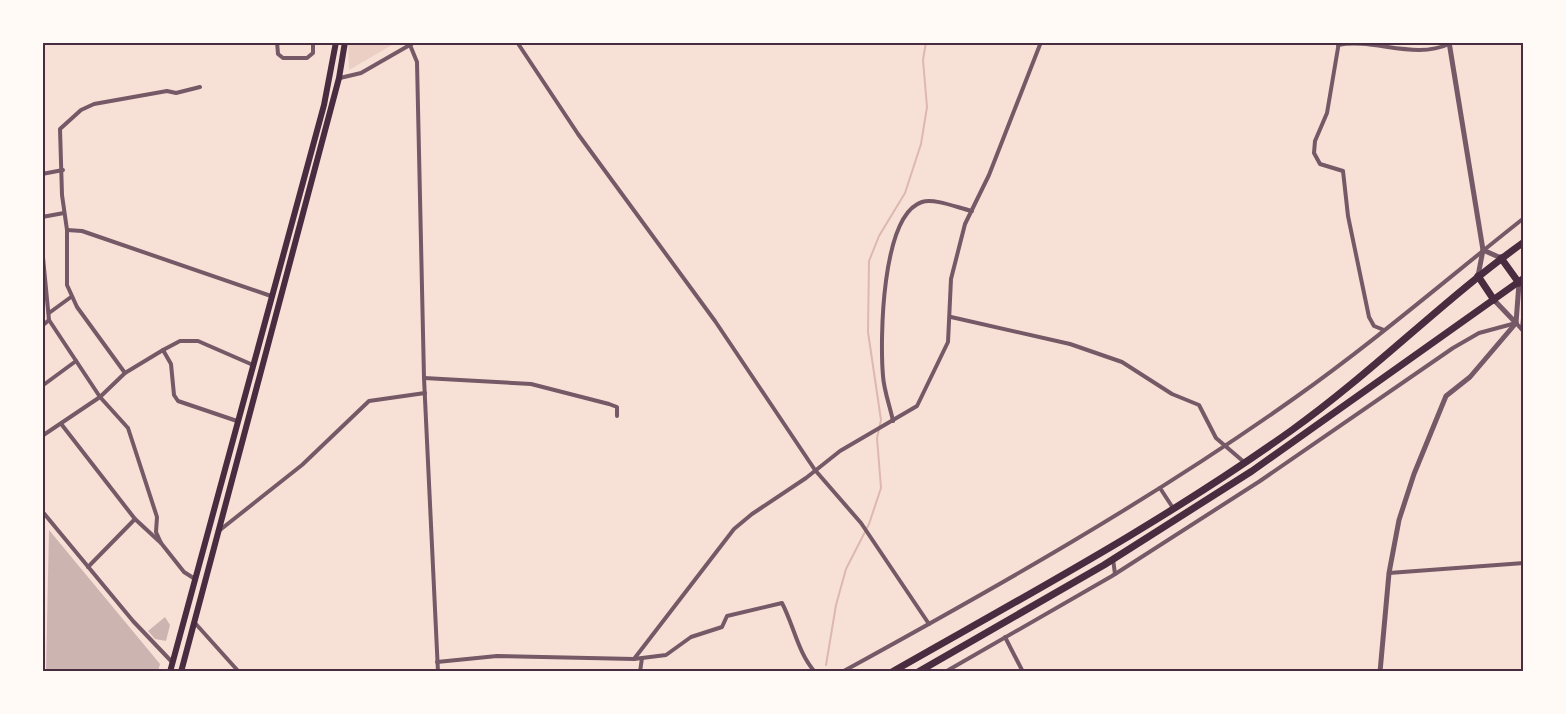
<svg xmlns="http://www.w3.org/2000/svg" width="1566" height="714" font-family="Lato,sans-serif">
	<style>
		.green { fill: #ebcfc5 }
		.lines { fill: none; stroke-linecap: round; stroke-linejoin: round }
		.stream { stroke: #dcb8b0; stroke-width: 2 }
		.building { fill: #ccb4b1 }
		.minor { stroke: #755966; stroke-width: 4 }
		.tertiary { stroke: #755966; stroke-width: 5 }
		.secondary { stroke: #4a2c40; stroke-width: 6 }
		.trunk { stroke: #4a2c40; stroke-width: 7 }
		.neatline { fill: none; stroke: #4a2c40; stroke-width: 2 }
	</style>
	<rect width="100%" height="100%" fill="#f7e1d7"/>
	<path class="green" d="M348 42H397L349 70Z"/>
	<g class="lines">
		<path class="stream" d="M826 665 836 605 846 569 869 524 881 488 877 438 881 420 868 332 869 261 879 236 905 193 921 144 927 107 923 60 926 42"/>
	</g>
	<g class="building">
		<path d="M49 530 160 664 158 672H46Z"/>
		<path d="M165 617 170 625 166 641 155 639 148 631Z"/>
	</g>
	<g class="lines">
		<g class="minor">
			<path d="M277 42 278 54 283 58H307L313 53V42"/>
			<path d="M517 42 578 134 715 321 815 470 861 523 929 624"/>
			<path d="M1339 42 1327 113 1315 141 1314 153 1320 164 1343 171 1348 216 1369 317 1374 326 1384 330"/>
			<path d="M410 45 417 62 424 378 438 672"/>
			<path d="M1338 45C1373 38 1415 60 1449 44"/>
			<path d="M340 78 361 73 415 42"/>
			<path d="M42 174 63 170"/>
			<path d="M42 217 64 213"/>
			<path d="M67 230 82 231 271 296"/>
			<path d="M42 247 49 320 100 397 128 428 157 517 156 532 161 543"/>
			<path d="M49 313 71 297"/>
			<path d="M951 317 1070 344 1122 362 1172 394 1199 405 1216 438 1244 462"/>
			<path d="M42 326 49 320"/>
			<path d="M1522 329 1524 308"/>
			<path d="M163 350 180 341H198L253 365"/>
			<path d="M125 373 77 307 67 285V230L62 195 60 129 81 110 94 104 167 91 176 93 200 87"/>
			<path d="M424 378 531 384 609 404 617 407V416"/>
			<path d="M42 386 76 361"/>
			<path d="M893 421C890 406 884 391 883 376 880 341 881 215 922 202 935 198 958 208 972 211"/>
			<path d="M62 425 135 519 161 543 184 572 195 579"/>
			<path d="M42 436 100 397 125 373 163 350 171 364 174 395 178 401 237 421"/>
			<path d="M1160 488 1173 508"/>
			<path d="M42 511 133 621 172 662"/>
			<path d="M42 527 43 514"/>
			<path d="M220 530 302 465 369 401 425 393"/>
			<path d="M1113 559 1115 574"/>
			<path d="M88 567 135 519"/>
			<path d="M1389 573 1524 563"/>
			<path d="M195 623 239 672"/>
			<path d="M1005 637 1023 672"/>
			<path d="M634 659 734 529 752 514 806 478 840 451 917 406 948 342 951 279 965 224 989 175 1041 42"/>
			<path d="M437 662 497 656 634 659 666 655 691 637 722 627 727 616 782 603C794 626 798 653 815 672"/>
			<path d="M640 672 642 658"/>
			<path d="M842 672C997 587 1151 500 1296 397 1375 341 1448 278 1524 218"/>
			<path d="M945 672 1112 576 1260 481 1453 348 1479 333 1516 323 1524 332"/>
		</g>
		<g class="tertiary">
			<path d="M1449 42 1483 250 1478 276"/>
			<path d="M1483 250 1501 258"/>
			<path d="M1494 300 1516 323"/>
			<path d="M1516 323 1519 283"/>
			<path d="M1380 672 1389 573 1399 520 1414 474 1446 396 1470 377 1516 323"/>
		</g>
		<g class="secondary">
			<path d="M170 672 324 105 336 42"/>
			<path d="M181 672 339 78 345 42"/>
		</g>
		<g class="trunk">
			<path d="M1501 258 1519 283"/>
			<path d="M1478 276 1494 300"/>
			<path d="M892 672C1027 595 1165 521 1292 430 1373 372 1443 300 1524 242"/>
			<path d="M918 672 1104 565 1252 471 1524 278"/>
		</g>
	</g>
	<rect width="1566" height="714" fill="none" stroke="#fffaf5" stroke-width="87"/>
	<rect x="44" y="44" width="1478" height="626" class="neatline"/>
</svg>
